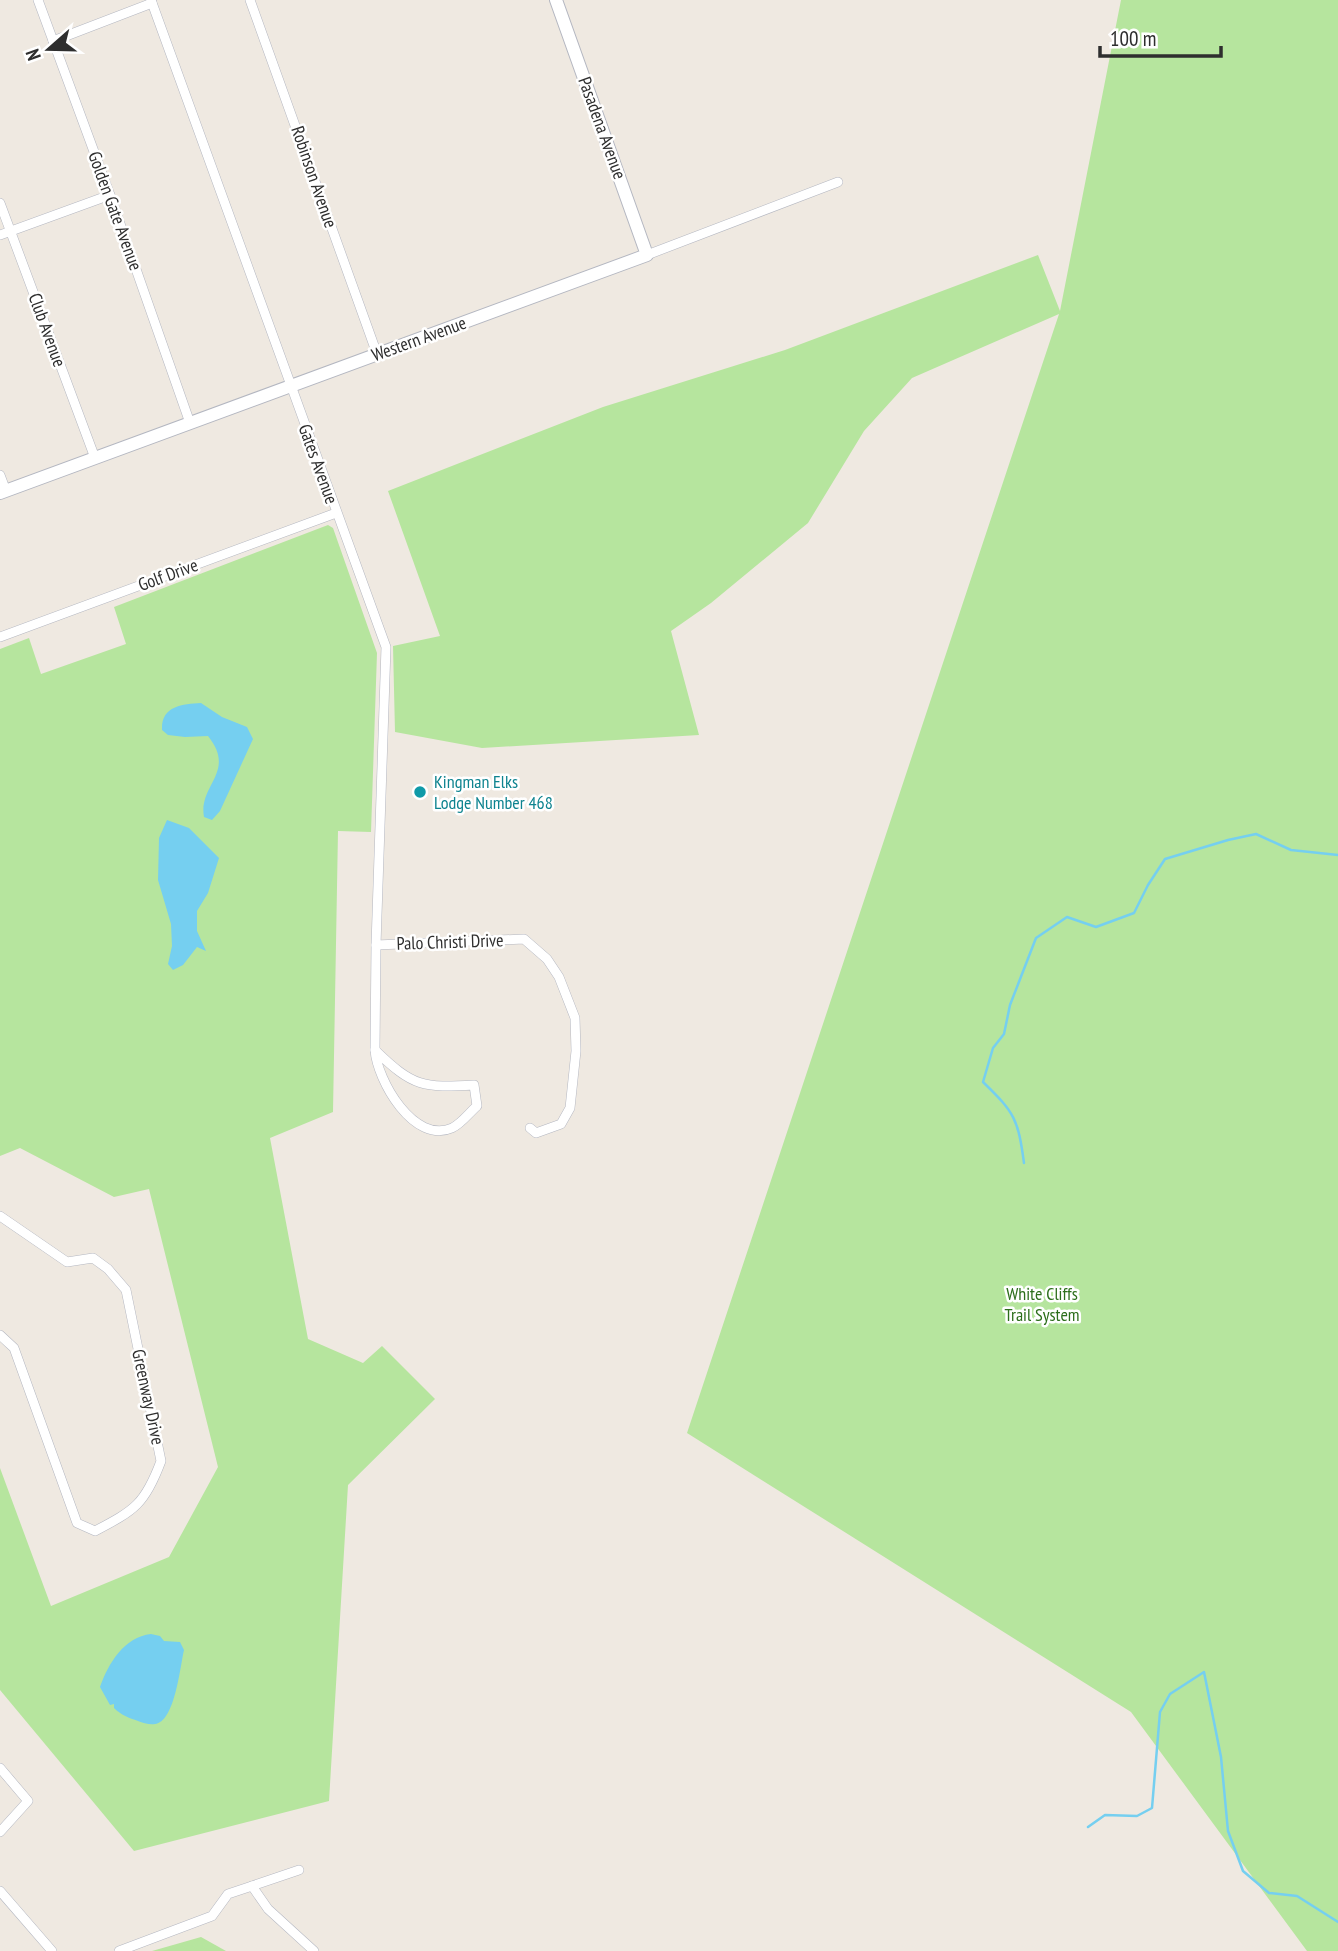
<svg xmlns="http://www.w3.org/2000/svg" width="1338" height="1951" font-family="'PT Sans Narrow',sans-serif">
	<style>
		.green { fill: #b6e59e }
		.water { fill: #75cff0 }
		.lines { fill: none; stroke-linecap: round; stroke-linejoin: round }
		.stream { stroke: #75cff0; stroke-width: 2.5 }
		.street-casing { stroke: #b4b7c1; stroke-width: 10 }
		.secondary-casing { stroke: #b4b7c1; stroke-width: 14 }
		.street { stroke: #fff; stroke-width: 9 }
		.secondary { stroke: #fff; stroke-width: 12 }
		.culture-dot { fill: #0f9aa8; stroke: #fff; stroke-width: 2.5 }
		.labels { text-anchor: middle; stroke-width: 5; stroke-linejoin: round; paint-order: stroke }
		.street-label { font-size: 18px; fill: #2e2e2e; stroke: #fff }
		.culture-label { font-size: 18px; fill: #0d838f; stroke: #fff; text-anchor: start }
		.park-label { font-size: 18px; fill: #2c6e1b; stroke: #fff }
	</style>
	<rect width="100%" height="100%" fill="#efe9e1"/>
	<g class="green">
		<path d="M1121 0H1338V1951H1307L1131 1712 687 1433 1059 314 912 378 864 431 808 523 711 603 671 631 699 735 482 748 395 732 393 646 440 636 388 491 603 407 785 350 1038 255 1060 311Z"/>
		<path d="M328 525 333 528 377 653 371 832 338 831 333 1112 270 1138 308 1339 363 1363 382 1346 435 1399 348 1485 329 1801 134 1851 0 1690V1468L51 1606 169 1557 218 1467 149 1189 114 1197 20 1148 0 1156V649L29 638 41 674 126 644 114 607Z"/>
		<path d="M201 1937 226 1951H152Z"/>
	</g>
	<g class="water">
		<path d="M201 703 222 717 247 727 253 739 220 811 212 820 204 817C198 785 237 772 208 736L185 737 168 735 162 730C161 706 182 704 201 703Z"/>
		<path d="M167 820 189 828 219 858 208 893 197 911V931L206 951 197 947 183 965 173 970 168 964 172 946 171 924 158 880 159 838Z"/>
		<path d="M151 1634 160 1636 164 1641 180 1642 184 1650C180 1667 175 1722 155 1724 150 1725 143 1723 138 1721 129 1718 121 1715 114 1708V1704L110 1705 100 1687C108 1664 124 1637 151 1634Z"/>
	</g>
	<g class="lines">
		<g class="stream">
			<path d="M1024 1163C1018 1119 1015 1113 983 1082L993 1048 1004 1034 1010 1005 1036 938 1067 917 1096 927 1134 913 1148 885 1165 859 1228 840 1256 834 1291 850 1338 855"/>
			<path d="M1088 1827 1105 1815 1137 1816 1152 1808 1160 1712 1170 1694 1204 1672 1221 1757 1228 1831 1243 1871 1269 1893 1297 1896 1338 1922"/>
		</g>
		<g class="street-casing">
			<g id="street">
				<path d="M38 0 110 195 190 423"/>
				<path d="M151 0 386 647 376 945 375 1050"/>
				<path d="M250 0 377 354"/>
				<path d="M53 41 152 3"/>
				<path d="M0 203 95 458"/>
				<path d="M0 235 110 195"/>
				<path d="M647 255 838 182"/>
				<path d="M0 475 6 491"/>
				<path d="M0 637 336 513"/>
				<path d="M376 945 524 939 547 959 559 977 575 1018 576 1051 570 1108 561 1124 536 1133 530 1128"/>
				<path d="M375 1050C413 1087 423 1088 474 1085L477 1106C469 1113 461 1124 452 1128 414 1145 377 1080 375 1050Z"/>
				<path d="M0 1216 67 1262 93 1258 108 1269 126 1290 161 1461C145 1504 135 1510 95 1531L77 1523 14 1348 0 1335"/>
				<path d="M0 1768 28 1801 0 1832"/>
				<path d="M252 1886 299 1870"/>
				<path d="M0 1891 52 1951"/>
				<path d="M119 1951 212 1916 228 1894 252 1886 268 1909 314 1951"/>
			</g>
		</g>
		<g class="secondary-casing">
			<path id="secondary" d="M0 493 647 255 556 0"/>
		</g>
		<use href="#street" class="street"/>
		<use href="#secondary" class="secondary"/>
	</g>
	<circle class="culture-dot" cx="420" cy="792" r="7"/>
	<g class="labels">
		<g class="street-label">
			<text transform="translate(602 128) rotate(70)" y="6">Pasadena Avenue</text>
			<text transform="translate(314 177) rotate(71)" y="6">Robinson Avenue</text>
			<text transform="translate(115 211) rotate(70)" y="6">Golden Gate Avenue</text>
			<text transform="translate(47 330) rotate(70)" y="6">Club Avenue</text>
			<text transform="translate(419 339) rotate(-20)" y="6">Western Avenue</text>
			<text transform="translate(318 464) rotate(70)" y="6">Gates Avenue</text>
			<text transform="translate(168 575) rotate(-20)" y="6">Golf Drive</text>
			<text transform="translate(450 942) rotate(-2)" y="6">Palo Christi Drive</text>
			<text transform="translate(148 1397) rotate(78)" y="6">Greenway Drive</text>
		</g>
		<g class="culture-label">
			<text x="434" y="788">Kingman Elks<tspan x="434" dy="21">Lodge Number 468</tspan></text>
		</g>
		<g class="park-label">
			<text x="1042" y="1300">White Cliffs<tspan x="1042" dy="21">Trail System</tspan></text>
		</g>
	</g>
	<g transform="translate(49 49) rotate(250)" stroke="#ffffff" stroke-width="5" paint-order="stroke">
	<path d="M0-5L12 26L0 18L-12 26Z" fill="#2e2e2e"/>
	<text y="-10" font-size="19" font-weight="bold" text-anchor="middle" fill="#2e2e2e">N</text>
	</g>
	<path d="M1100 46v10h121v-10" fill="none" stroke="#2e2e2e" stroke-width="3.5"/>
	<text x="1110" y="46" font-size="21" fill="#2e2e2e" stroke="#ffffff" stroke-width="5" paint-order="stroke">100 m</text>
</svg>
